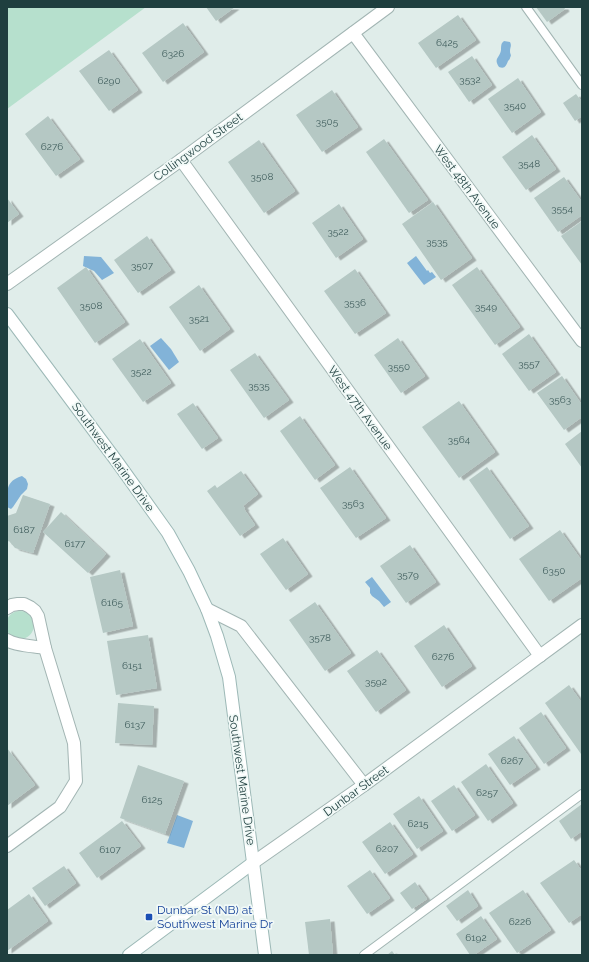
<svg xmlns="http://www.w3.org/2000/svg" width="589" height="962" font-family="Raleway,sans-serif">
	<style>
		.green { fill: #b6e0cd }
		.water { fill: #82b3d8 }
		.building { fill: #b5c8c4; filter: url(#shadow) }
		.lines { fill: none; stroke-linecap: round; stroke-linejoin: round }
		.lane-casing { stroke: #a2b5b3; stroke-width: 10 }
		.street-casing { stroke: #a2b5b3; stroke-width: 14 }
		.secondary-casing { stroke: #9db9b7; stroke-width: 14 }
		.lane { stroke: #fff; stroke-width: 8 }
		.street { stroke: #fff; stroke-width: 12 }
		.secondary { stroke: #fff; stroke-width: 12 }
		.transit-dot { fill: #1a4fb4; stroke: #f1f9f7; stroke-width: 1.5 }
		.labels { text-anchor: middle; stroke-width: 3.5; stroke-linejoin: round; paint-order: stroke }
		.number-label { font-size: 10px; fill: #446160 }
		.street-label { font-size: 12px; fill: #1f3f3f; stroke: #f1f9f7 }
		.transit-label { font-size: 12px; fill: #164399; stroke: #f1f9f7; text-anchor: start }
	</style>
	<defs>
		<filter id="shadow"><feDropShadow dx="4.5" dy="2.5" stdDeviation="0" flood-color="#0004"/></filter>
	</defs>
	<rect width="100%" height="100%" fill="#e0edea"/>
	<g class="green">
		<path d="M7 7H146L7 109Z"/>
		<circle cx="20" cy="625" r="14"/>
	</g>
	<g class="water">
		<path d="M504 41 510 42C512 46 510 47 510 51 510 55 512 54 510 58 510 59 509 60 508 61 506 66 505 69 499 67 493 58 500 58 501 50 501 47 501 45 502 43Z"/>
		<path d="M84 256 101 257 114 273 102 280 94 271 83 266Z"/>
		<path d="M416 256 427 271 428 270 430 273 432 272 436 277 424 285 407 263Z"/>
		<path d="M161 338 171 349 179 362 169 370 150 346Z"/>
		<path d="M22 476 26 479 28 484 27 489 21 495 13 507 11 509 7 507C7 492 5 481 22 476Z"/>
		<path d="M372 577 391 602 384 607 379 601 372 596 370 593V588L365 582Z"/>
		<path d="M177 815 193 821 184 848 167 843Z"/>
	</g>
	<g class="building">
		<path d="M206 7H235L216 21Z"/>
		<path d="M536 7H564L565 9 547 22Z"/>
		<path d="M458 15 476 40 436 68 418 43Z"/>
		<path d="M183 23 204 52 163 82 142 53Z"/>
		<path d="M109 50 138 90 109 111 79 71Z"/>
		<path d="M472 56 492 85 469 102 448 72Z"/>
		<path d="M518 78 541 112 512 133 488 99Z"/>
		<path d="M332 90 358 127 322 152 296 115Z"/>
		<path d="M576 94 582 102V116L575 121 563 103Z"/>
		<path d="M48 116 80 159 56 176 25 134Z"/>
		<path d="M532 135 556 169 526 190 502 157Z"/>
		<path d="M384 139 428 200 409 213 366 152Z"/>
		<path d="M259 140 295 191 264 213 228 162Z"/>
		<path d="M564 177 582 202V215L558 232 534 198Z"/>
		<path d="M7 198 19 214 7 223Z"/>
		<path d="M433 202 472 258 441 280 402 224Z"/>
		<path d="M339 204 363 239 336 258 312 223Z"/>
		<path d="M582 221V265L561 236Z"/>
		<path d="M147 236 171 270 138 293 114 260Z"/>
		<path d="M86 267 125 322 95 343 57 288Z"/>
		<path d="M477 267 520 327 495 345 452 285Z"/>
		<path d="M355 269 386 313 355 334 324 291Z"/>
		<path d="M199 285 230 329 200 351 169 307Z"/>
		<path d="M529 334 556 372 529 391 502 354Z"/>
		<path d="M398 338 425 376 401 393 374 355Z"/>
		<path d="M140 339 171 383 143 402 112 359Z"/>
		<path d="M255 353 289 400 264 418 230 370Z"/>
		<path d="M562 376 582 405V417L564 430 537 393Z"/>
		<path d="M459 401 495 452 459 478 422 427Z"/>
		<path d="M193 403 218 438 202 449 177 414Z"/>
		<path d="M300 416 335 465 315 480 280 431Z"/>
		<path d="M582 431V468L565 444Z"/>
		<path d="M350 467 386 518 356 538 320 488Z"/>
		<path d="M487 467 529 526 510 539 469 480Z"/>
		<path d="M241 471 258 494 243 506 245 508 244 509 255 525 240 536 207 491 215 485 217 488Z"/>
		<path d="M23 495 50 504 33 553 15 548 9 541 7 542V516L16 513Z"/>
		<path d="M61 512 106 554 88 573 43 532Z"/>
		<path d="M560 530 582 561V578L549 601 519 559Z"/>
		<path d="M283 538 308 574 286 590 260 554Z"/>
		<path d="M410 545 436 582 406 603 380 566Z"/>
		<path d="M120 570 133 626 103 633 90 577Z"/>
		<path d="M315 602 351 653 325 671 289 620Z"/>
		<path d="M444 625 472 666 442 687 414 646Z"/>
		<path d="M148 635 157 688 116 695 107 641Z"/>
		<path d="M377 650 406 690 376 712 347 671Z"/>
		<path d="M569 685 582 703V753L581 754 545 703Z"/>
		<path d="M118 703 154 706 152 745 115 743Z"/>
		<path d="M541 712 566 748 544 764 519 728Z"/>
		<path d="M514 736 536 767 510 785 488 754Z"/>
		<path d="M7 748 35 785 7 806Z"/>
		<path d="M486 764 513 803 488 821 461 782Z"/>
		<path d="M138 765 184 781 165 834 120 818Z"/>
		<path d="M454 785 475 815 452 831 431 801Z"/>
		<path d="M419 796 443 831 417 849 393 814Z"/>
		<path d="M582 804V831L571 839 559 821Z"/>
		<path d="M122 821 141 846 97 878 79 853Z"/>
		<path d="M390 822 413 854 385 874 362 842Z"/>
		<path d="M574 860 582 871V914L569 923 540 883Z"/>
		<path d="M64 866 76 883 45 906 32 888Z"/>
		<path d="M370 870 390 898 367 914 347 886Z"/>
		<path d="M415 882 427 899 412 909 400 893Z"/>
		<path d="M468 890 478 906 457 921 446 906Z"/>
		<path d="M523 890 551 930 517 953 489 913Z"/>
		<path d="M29 894 48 921 7 951V910Z"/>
		<path d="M481 916 497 939 474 955H470L456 934Z"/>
		<path d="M330 919 333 955H309L305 922Z"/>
		<path d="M392 951 395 955H387Z"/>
	</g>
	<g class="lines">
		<g class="lane-casing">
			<g id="lane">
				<path d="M526 7 582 85"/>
				<path d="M364 955 582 794"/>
			</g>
		</g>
		<g class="street-casing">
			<g id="street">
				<path d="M353 33 582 341"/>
				<path d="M181 160 540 656"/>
				<path d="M7 284 181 160 388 7"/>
				<path d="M7 608 12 605 18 604H24L30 607 35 611 38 616 45 648 74 743 76 781 60 807 7 846"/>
				<path d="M207 609 241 626 364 785"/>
				<path d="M7 640C16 646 34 646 45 648"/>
				<path d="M254 862 364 785 582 625"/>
			</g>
		</g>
		<g class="secondary-casing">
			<g id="secondary">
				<path d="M7 314 118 463 168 533 189 571 207 609 217 636 229 677 265 955"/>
				<path d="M129 955 254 862"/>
			</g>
		</g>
		<use href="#lane" class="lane"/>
		<use href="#street" class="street"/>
		<use href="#secondary" class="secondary"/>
	</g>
	<rect class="transit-dot" x="145" y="913" width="8" height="8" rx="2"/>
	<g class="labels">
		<g class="number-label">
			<text x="447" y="46">6425</text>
			<text x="173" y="57">6326</text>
			<text x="470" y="83">3532</text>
			<text x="109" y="84">6290</text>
			<text x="515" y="109">3540</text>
			<text x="327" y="125">3505</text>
			<text x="52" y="150">6276</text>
			<text x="529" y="167">3548</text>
			<text x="262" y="180">3508</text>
			<text x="562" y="212">3554</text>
			<text x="338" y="235">3522</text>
			<text x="437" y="245">3535</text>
			<text x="142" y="269">3507</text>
			<text x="355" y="306">3536</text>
			<text x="91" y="309">3508</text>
			<text x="486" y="310">3549</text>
			<text x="199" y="322">3521</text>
			<text x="529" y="367">3557</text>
			<text x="399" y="370">3550</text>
			<text x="141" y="375">3522</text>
			<text x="259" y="389">3535</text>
			<text x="560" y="403">3563</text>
			<text x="459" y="443">3564</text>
			<text x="353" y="507">3563</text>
			<text x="24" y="533">6187</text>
			<text x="75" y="547">6177</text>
			<text x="554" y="574">6350</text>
			<text x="408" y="578">3579</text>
			<text x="112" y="606">6165</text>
			<text x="320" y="641">3578</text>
			<text x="443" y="660">6276</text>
			<text x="132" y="669">6151</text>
			<text x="376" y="685">3592</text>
			<text x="135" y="728">6137</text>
			<text x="512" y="764">6267</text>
			<text x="487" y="796">6257</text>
			<text x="152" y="803">6125</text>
			<text x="418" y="827">6215</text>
			<text x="387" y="852">6207</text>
			<text x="110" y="853">6107</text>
			<text x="520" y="925">6226</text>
			<text x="476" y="941">6192</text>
		</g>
		<g class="street-label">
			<text transform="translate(198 147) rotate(-36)" y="4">Collingwood Street</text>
			<text transform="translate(467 187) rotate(53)" y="4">West 48th Avenue</text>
			<text transform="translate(360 408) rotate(54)" y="4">West 47th Avenue</text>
			<text transform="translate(113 457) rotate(54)" y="4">Southwest Marine Drive</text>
			<text transform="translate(242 780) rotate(82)" y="4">Southwest Marine Drive</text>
			<text transform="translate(356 791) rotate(-36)" y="4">Dunbar Street</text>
		</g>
		<g class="transit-label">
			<text x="157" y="914">Dunbar St (NB) at<tspan x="157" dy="14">Southwest Marine Dr</tspan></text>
		</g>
	</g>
	<rect width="589" height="962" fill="none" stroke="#1f3f3f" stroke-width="16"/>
</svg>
